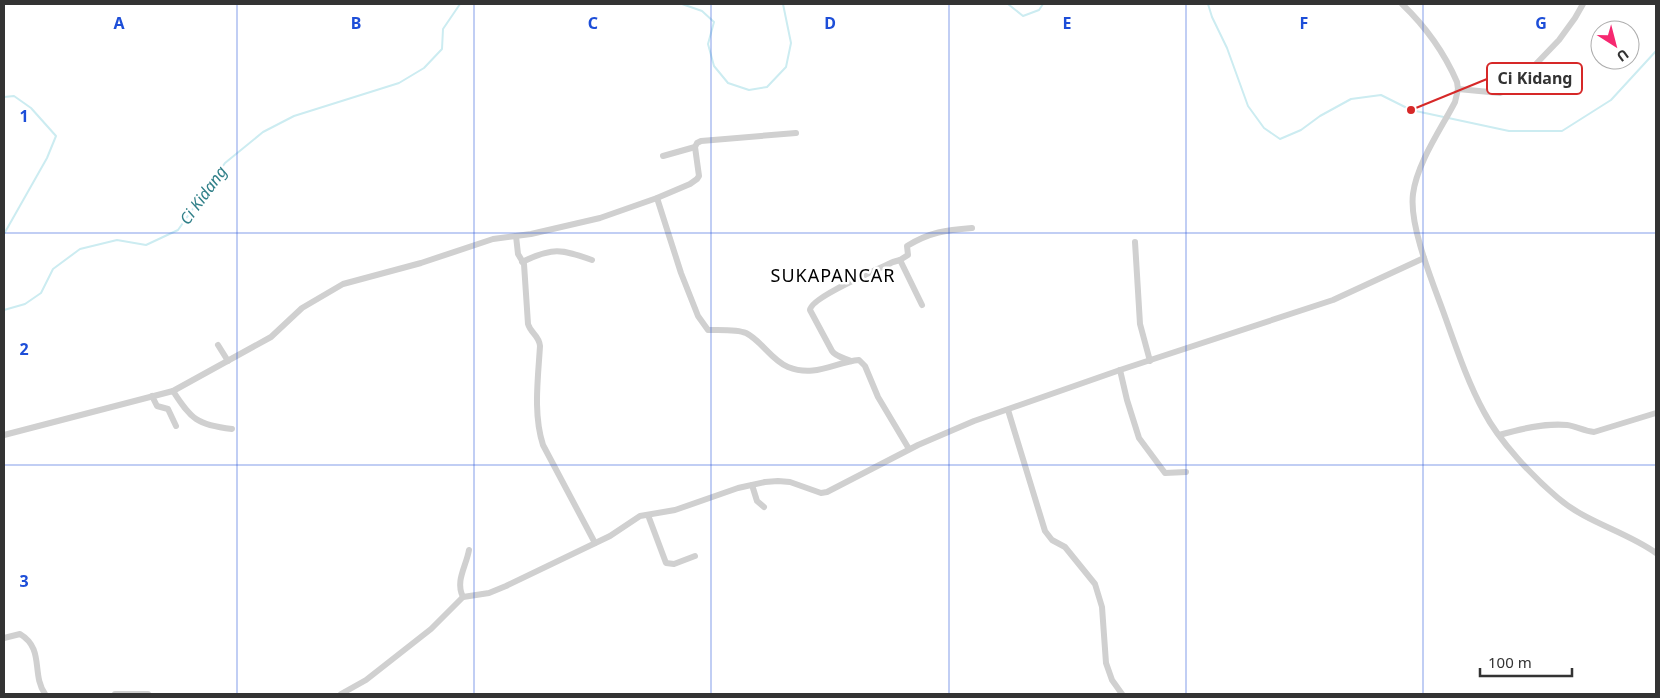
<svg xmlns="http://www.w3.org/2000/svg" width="1660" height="698" font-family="'Noto Sans',sans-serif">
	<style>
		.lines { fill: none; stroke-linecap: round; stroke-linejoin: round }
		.stream { stroke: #ccecf1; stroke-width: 2 }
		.minor { stroke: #d0d0d0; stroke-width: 6 }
		.grid { fill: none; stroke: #1d4ed8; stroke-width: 1; stroke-opacity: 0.55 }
		.labels { text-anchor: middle; stroke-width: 5; stroke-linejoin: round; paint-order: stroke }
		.water-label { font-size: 16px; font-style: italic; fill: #318089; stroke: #fff }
		.quarter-label { font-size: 18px; letter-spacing: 1px; fill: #000; stroke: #fff }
		.grid-label { font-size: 16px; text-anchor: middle; font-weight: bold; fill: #1d4ed8; stroke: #fff; stroke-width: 5; stroke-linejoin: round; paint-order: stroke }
		.leader { fill: none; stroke: #d62828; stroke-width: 2 }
		.callout-dot { fill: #d62828; stroke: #fff; stroke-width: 2 }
		.callout { fill: #fff; stroke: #d62828; stroke-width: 2 }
		.callout-label { font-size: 16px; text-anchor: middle; font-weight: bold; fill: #333 }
	</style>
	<rect width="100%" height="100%" fill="#fff"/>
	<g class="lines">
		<g class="stream">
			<path d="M682 4 702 11 714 22 708 44 714 66 728 83 749 90 767 87 786 67 791 43 783 4"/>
			<path d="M1008 4 1023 16 1039 10 1043 4"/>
			<path d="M1208 4 1212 17 1227 48 1248 106 1264 128 1280 139 1301 130 1320 116 1351 99 1381 95 1411 110 1509 131H1562L1611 100 1656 51"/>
			<path d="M4 97 14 96 31 108 56 136 47 158 4 234"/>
			<path d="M4 310 25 304 41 293 53 269 80 249 117 240 146 245 178 230 225 163 263 132 294 116 399 83 424 68 442 49 443 29 460 4"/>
		</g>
		<g class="minor">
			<path d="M1402 4C1425 26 1444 52 1457 82L1458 89 1455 102C1441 129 1417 163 1413 194 1409 225 1432 281 1443 311 1455 344 1467 381 1484 412 1499 441 1533 477 1558 498 1587 523 1625 531 1656 553"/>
			<path d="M1458 89 1500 93 1513 88 1559 40 1575 18 1583 4"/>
			<path d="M663 156 695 147"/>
			<path d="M657 198 681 273 698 316 708 330C718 330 737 329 746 333 762 341 771 360 788 367 815 378 835 362 859 360L865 366 878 397 909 449"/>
			<path d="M516 236 518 254 524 264 528 324C531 334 539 335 540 346 538 379 533 414 543 445L595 543"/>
			<path d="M1135 242 1140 324 1150 361"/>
			<path d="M900 260 908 255 907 246C930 232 946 230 972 228"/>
			<path d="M522 262C553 247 561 249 592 260"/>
			<path d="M218 345 228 361"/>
			<path d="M851 361C845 358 836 357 832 351L810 310C811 297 879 269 893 262L900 260 922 305"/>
			<path d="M1120 370 1127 400 1139 438 1165 473 1186 472"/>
			<path d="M173 391 271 337 302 308 343 284 421 263 493 239 531 234 600 218 657 198 690 184 697 179 699 176 695 147 697 143 701 141 796 133"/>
			<path d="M152 396 157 406 168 409 176 426"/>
			<path d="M1008 410 1045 531 1052 540 1065 547 1095 584 1102 607 1106 663 1112 680 1122 694"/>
			<path d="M4 435 173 391C191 419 197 425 232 429"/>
			<path d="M1499 435C1520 429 1544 423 1567 425 1576 426 1584 431 1594 432L1656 413"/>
			<path d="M752 485 757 501 764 507"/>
			<path d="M648 515 666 563 674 564 695 556"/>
			<path d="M463 597C455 581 466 567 469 550"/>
			<path d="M4 638 20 634C45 649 31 674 45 694"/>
			<path d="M115 694H148"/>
			<path d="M341 694 366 680 431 629 463 597 489 593 506 586 610 536 640 516 675 510 738 488 765 482 778 481 790 482 821 493 827 492 918 445 974 421 1120 370 1333 300 1424 258"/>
		</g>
	</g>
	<path class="grid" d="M237 4V694M474 4V694M711 4V694M949 4V694M1186 4V694M1423 4V694M4 233H1656M4 465H1656"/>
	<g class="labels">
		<g class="water-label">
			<text transform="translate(203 195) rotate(-54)" y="6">Ci Kidang</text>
		</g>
		<g class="quarter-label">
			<text x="833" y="282">SUKAPANCAR</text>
		</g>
	</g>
	<g class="grid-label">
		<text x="119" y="29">A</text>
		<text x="356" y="29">B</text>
		<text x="593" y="29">C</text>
		<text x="830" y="29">D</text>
		<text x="1067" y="29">E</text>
		<text x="1304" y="29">F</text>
		<text x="1541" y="29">G</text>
		<text x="24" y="122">1</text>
		<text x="24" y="355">2</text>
		<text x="24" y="587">3</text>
	</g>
	<path class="leader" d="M1411 110L1487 79"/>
	<circle class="callout-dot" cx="1411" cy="110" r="5"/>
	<rect class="callout" x="1487" y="63" width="95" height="31" rx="5"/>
	<g class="callout-label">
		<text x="1535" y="84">Ci Kidang</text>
	</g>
	<rect width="1660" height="698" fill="none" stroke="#333333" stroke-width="10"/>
	<g transform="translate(1615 45) rotate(144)"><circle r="24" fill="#ffffff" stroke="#adadad"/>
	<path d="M0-4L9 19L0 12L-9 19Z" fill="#f62870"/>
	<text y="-8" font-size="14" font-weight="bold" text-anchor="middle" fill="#333333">U</text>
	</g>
	<path d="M1480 668v8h92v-8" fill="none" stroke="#333333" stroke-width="2.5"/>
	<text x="1488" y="668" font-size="15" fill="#333333" stroke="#ffffff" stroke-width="4" paint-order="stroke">100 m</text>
</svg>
